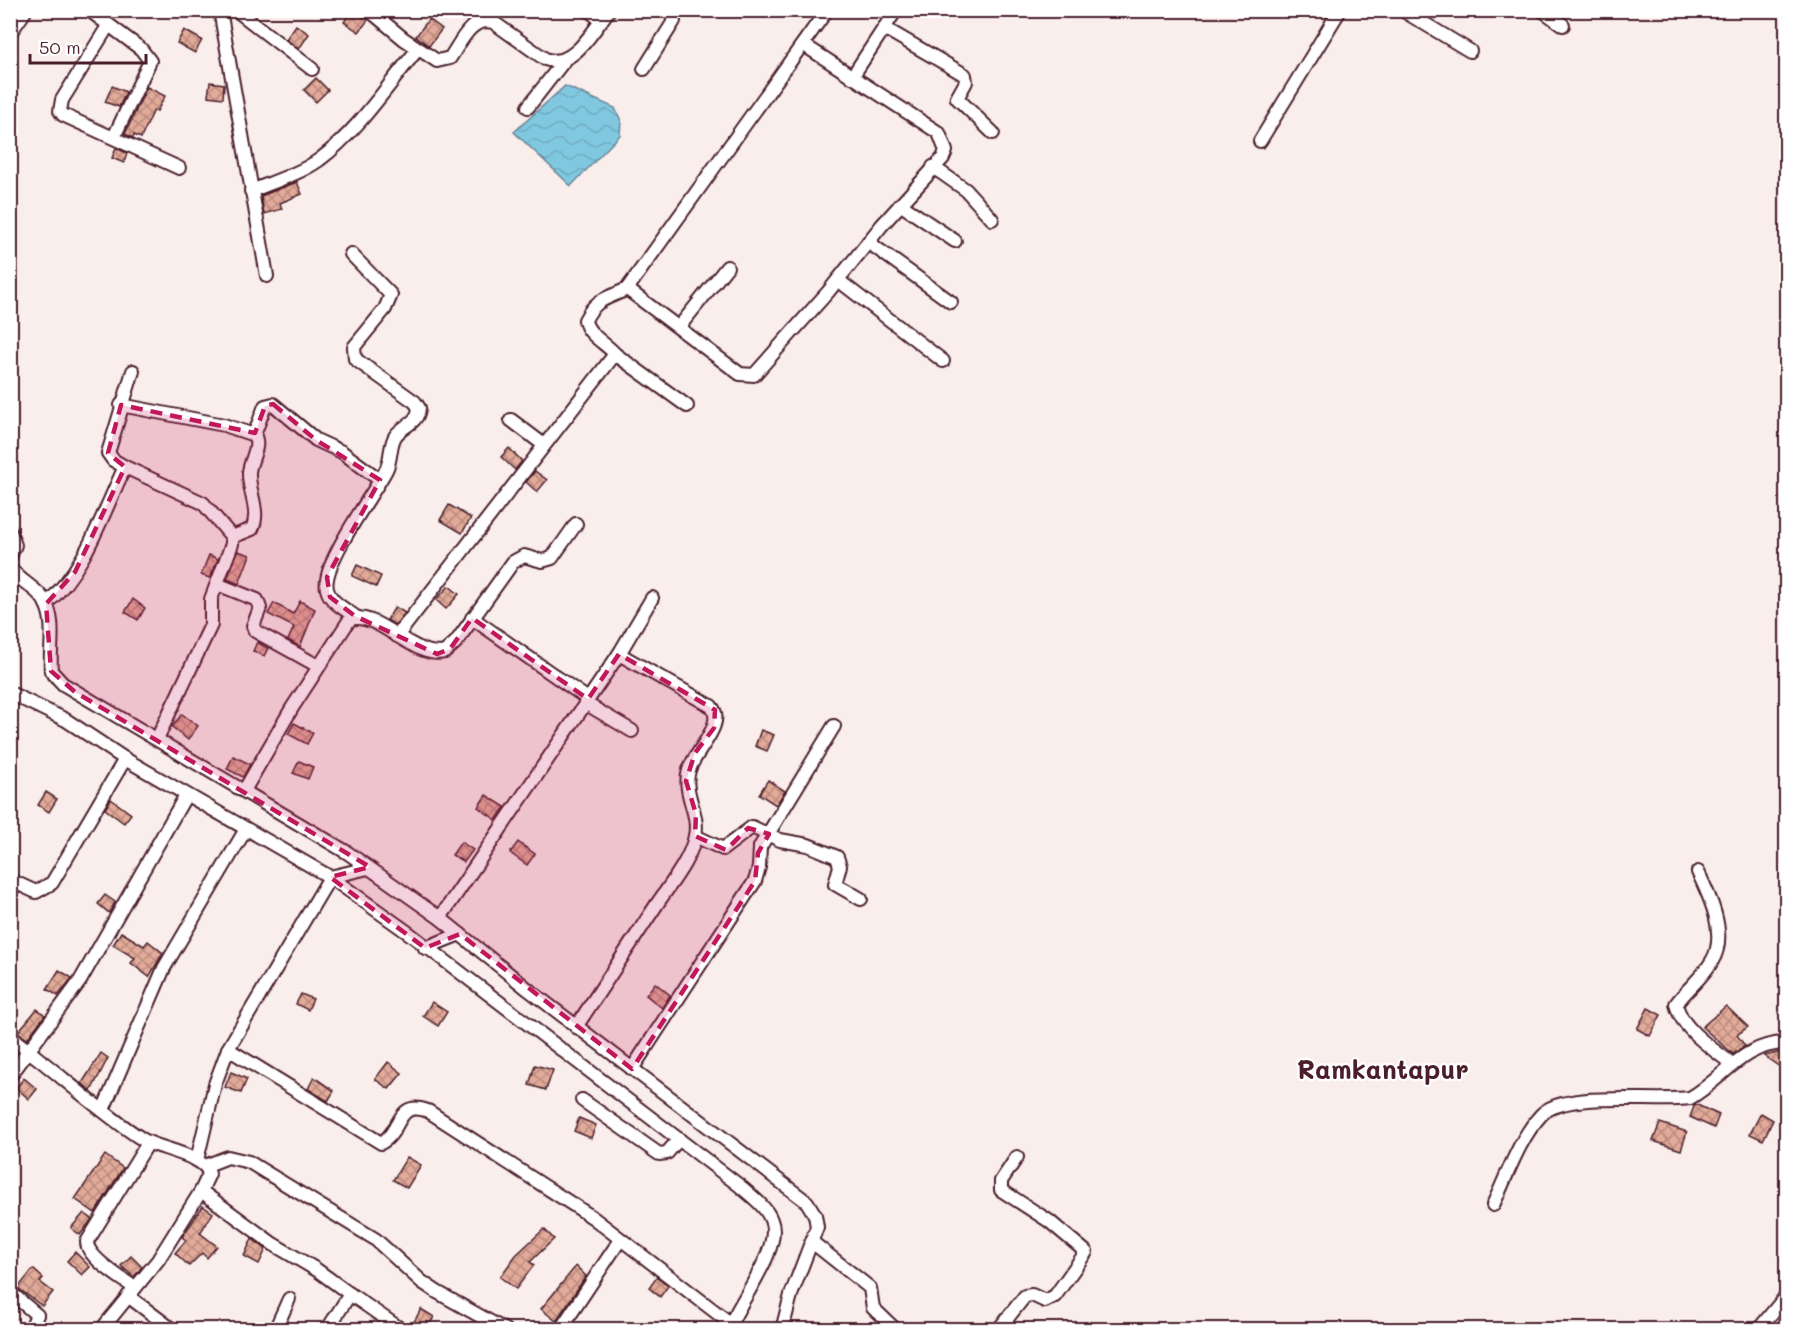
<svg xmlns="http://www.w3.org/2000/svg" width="1797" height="1340" font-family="Mali,sans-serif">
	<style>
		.water { fill: url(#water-waves); stroke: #6a8498; stroke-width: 1.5 }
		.building { fill: url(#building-cross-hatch); stroke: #4a1f2b; stroke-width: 1.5 }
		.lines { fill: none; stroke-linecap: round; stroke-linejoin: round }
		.street-casing { stroke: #4a1f2b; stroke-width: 16 }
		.street { stroke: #fff; stroke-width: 12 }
		.marked { fill: #c2185b; fill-opacity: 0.2; stroke: #c2185b; stroke-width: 4.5; stroke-dasharray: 12 8; stroke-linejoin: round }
		.labels { text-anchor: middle; stroke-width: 4.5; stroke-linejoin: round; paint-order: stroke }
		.district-label { font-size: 26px; font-weight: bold; fill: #4a1f2b; stroke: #fff }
	</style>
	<defs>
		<pattern id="water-waves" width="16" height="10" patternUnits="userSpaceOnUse" patternTransform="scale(1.5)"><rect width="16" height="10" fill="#80c8e0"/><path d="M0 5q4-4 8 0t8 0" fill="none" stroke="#70abc0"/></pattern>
		<pattern id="building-cross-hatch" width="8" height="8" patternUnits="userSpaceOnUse" patternTransform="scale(1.5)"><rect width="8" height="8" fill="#e2aa99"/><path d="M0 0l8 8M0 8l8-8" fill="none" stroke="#b98a7d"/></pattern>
	</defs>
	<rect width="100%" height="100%" fill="#f9eeeb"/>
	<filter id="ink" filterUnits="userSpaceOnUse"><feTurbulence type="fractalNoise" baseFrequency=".0167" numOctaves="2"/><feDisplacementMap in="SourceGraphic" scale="12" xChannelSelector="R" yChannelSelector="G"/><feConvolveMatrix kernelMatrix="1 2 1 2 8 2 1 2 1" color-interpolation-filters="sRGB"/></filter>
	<g filter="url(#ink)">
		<path class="water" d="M565 86 615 108 621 121 620 135 571 186 514 132Z"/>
		<g class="building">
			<path d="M352 10 368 20 359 32 344 22Z"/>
			<path d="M429 19 442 29 429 46 416 36Z"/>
			<path d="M296 25 309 34 299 49 286 39Z"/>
			<path d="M184 30 202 40 195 53 177 43Z"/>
			<path d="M316 78 328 90 316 102 304 90Z"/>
			<path d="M210 82 224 84 223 98 208 96Z"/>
			<path d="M112 86 126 92 119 107 105 102Z"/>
			<path d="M147 87 165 96 157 111 154 110 141 138 134 135 133 138 125 134Z"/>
			<path d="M116 148 127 153 124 163 112 158Z"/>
			<path d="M297 182 302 194 280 203 282 209 264 214 261 196Z"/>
			<path d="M509 448 522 461 515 470 501 457Z"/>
			<path d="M535 471 547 480 537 492 526 482Z"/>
			<path d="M449 505 471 518 462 533 440 520Z"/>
			<path d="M238 551 250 555 239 584 227 579Z"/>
			<path d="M209 555 218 559 210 578 201 575Z"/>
			<path d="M357 565 381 576 376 587 352 576Z"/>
			<path d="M449 586 459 594 446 609 436 600Z"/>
			<path d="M133 599 145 608 138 620 125 612Z"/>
			<path d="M300 601 315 609 300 647 288 640 294 627 268 614 274 603 293 614Z"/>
			<path d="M395 607 405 613 395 625 387 620Z"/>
			<path d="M257 642 268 648 264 656 253 651Z"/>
			<path d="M182 714 198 726 188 740 172 727Z"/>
			<path d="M294 723 313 733 307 744 288 734Z"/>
			<path d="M761 730 774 735 767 751 755 746Z"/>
			<path d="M233 756 250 764 243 777 227 769Z"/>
			<path d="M299 761 313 767 308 779 293 773Z"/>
			<path d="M768 780 785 791 776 805 759 794Z"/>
			<path d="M46 792 57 799 49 812 38 805Z"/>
			<path d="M486 795 505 807 496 820 478 807Z"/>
			<path d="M111 799 131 814 124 823 105 809Z"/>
			<path d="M461 842 473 850 464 862 452 855Z"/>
			<path d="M518 842 535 854 527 865 510 853Z"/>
			<path d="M105 895 115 902 109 913 98 904Z"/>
			<path d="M121 932 144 946 148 941 163 953 149 977 131 963 135 958 113 945Z"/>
			<path d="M59 970 72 978 58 996 47 989Z"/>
			<path d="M655 983 670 995 662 1008 646 995Z"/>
			<path d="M301 994 313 999 308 1010 296 1004Z"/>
			<path d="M432 1002 447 1012 438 1026 423 1016Z"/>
			<path d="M1726 1006 1748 1027 1737 1035 1745 1046 1733 1054 1702 1027Z"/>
			<path d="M1648 1008 1661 1015 1650 1036 1637 1029Z"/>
			<path d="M37 1009 45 1015 27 1039 18 1032Z"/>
			<path d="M1781 1052 1786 1056V1071L1764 1056Z"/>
			<path d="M101 1053 108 1058 91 1091 82 1083Z"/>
			<path d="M388 1062 402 1073 389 1089 375 1079Z"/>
			<path d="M535 1065 553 1070 546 1090 529 1085Z"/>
			<path d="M231 1072 247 1079 241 1093 225 1087Z"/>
			<path d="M314 1077 334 1091 328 1101 308 1089Z"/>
			<path d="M24 1078 37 1089 29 1099 16 1088Z"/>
			<path d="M1695 1104 1719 1115 1714 1128 1690 1117Z"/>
			<path d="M1761 1113 1773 1120 1763 1140 1750 1134Z"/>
			<path d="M579 1118 596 1125 591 1138 574 1131Z"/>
			<path d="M1660 1123 1687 1132 1681 1150 1653 1141Z"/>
			<path d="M105 1155 123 1168 95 1213 75 1199Z"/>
			<path d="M407 1157 421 1165 407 1188 393 1180Z"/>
			<path d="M203 1206 213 1213 200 1233 217 1246 207 1258 202 1253 189 1266 175 1253 186 1240 182 1237Z"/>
			<path d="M84 1213 92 1219 80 1235 71 1228Z"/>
			<path d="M544 1229 554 1239 530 1262 534 1265 516 1289 500 1277 516 1255Z"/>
			<path d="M252 1239 266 1249 259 1264 244 1256Z"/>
			<path d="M75 1252 90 1267 82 1275 67 1261Z"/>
			<path d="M131 1256 142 1267 134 1277 121 1266Z"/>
			<path d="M576 1266 586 1276 556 1321 541 1309Z"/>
			<path d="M33 1269 43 1278 40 1282 53 1292 42 1306 18 1288Z"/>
			<path d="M657 1277 668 1286 660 1297 649 1288Z"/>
			<path d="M421 1309 434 1317 427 1329H410Z"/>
		</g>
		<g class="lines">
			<g class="street-casing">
				<g id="street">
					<path d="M89 10 141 49 150 61 114 137"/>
					<path d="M220 10 267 276"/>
					<path d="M236 10 312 69"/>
					<path d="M369 10 404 39 437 61 450 58C461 42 471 16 493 22L545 59C573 70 593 30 609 10"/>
					<path d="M588 10 601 20"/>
					<path d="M1402 10 1470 51"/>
					<path d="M1542 10 1563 25"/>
					<path d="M108 26 62 100 60 111 63 115 179 168"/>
					<path d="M884 28 965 75 966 82 957 98 993 133"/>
					<path d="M10 33 26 10"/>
					<path d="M644 69 674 21 670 10"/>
					<path d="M852 77 896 10"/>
					<path d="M528 107 563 62"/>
					<path d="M1260 141 1340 10"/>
					<path d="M933 167 966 190 992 219"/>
					<path d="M251 191C273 182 299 174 319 160 358 131 387 86 418 49"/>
					<path d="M900 204 955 241"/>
					<path d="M868 242 951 302"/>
					<path d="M351 254 391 295 385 309 354 347 355 359 415 402 419 408C418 423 404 425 396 435 389 444 392 459 386 470 373 495 321 564 327 589 330 602 345 609 356 617"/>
					<path d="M838 280 943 361"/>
					<path d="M627 289 740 374 754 375 828 292 882 225 943 158 946 151 939 133 804 45"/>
					<path d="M679 327 727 267"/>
					<path d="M615 354 687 406"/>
					<path d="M121 405 224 425 254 435C261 446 250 460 249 472 248 492 261 511 252 529L232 537"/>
					<path d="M511 420 544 445"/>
					<path d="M254 435 265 406 273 404 316 440 342 452 380 480"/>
					<path d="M125 467 203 503 232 537V544L211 599V625L157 739"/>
					<path d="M10 532 15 545 10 557"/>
					<path d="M10 567C18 581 36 587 44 600 57 621 49 648 51 671L63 684 348 853 440 918 529 990 807 1202 815 1215 817 1227 791 1295 782 1330"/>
					<path d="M217 584 257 600 260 608 253 626 255 631 318 666"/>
					<path d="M46 604C86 569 102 514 125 467L113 460 108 453 133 371"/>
					<path d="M472 618 588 699"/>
					<path d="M397 636 615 354C606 343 587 335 585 320 596 298 607 299 627 289L827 10"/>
					<path d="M10 693 66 720 125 759 330 877 410 934 740 1186C751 1196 766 1206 771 1220 783 1248 738 1302 728 1330"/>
					<path d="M585 703 632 731"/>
					<path d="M245 789 292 708 350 619C378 610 414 660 445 652L456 642 513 562 524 556 542 561 552 558 576 524"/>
					<path d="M695 836 723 849 752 827 780 840 808 845 837 857 840 866 835 884 861 899"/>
					<path d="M1698 872C1710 897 1728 935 1712 961 1703 977 1687 989 1676 1004 1682 1030 1712 1048 1732 1064"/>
					<path d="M10 880 36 892 52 883 125 759"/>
					<path d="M440 918 619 654 652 598"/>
					<path d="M425 948 460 934"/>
					<path d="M576 1027C603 986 630 945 657 904 671 883 690 861 695 836 700 812 682 794 689 770 695 751 727 723 711 706L619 654"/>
					<path d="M10 1037C55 1069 95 1109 142 1139 157 1149 206 1155 209 1174L201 1191"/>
					<path d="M228 1049 381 1143C402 1132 396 1099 428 1111L592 1217 730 1323"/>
					<path d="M632 1069 755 881 759 867 760 847 834 726"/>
					<path d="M10 1076 80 981 186 795"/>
					<path d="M582 1100 659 1154 667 1153 679 1139"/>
					<path d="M103 1110 164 968 246 829"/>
					<path d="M197 1160 215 1084 228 1049 330 877 368 868"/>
					<path d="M205 1166 228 1157 249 1162 375 1239 422 1282 437 1292 505 1330"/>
					<path d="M1493 1205C1507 1176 1519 1139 1541 1115 1563 1090 1655 1103 1690 1098 1725 1078 1741 1044 1786 1043"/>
					<path d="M812 1242 870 1288 873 1308 896 1330"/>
					<path d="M135 1288C123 1279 87 1258 87 1242L148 1143"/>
					<path d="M10 1292 37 1315 30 1330"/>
					<path d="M350 1294 402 1330"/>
					<path d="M128 1296 173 1330"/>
					<path d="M101 1330 158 1260 201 1191 273 1244 317 1270 350 1294 327 1330"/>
					<path d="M275 1330 289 1299"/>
					<path d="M560 1330 620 1240"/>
					<path d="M998 1330 1025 1296 1032 1295 1045 1301 1055 1296 1086 1252 1049 1221 1001 1190V1181L1017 1157"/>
					<path d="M1758 1330 1786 1296"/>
				</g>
			</g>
			<use href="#street" class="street"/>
		</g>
	</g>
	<path class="marked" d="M273 404 316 440 380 480 327 577 330 597 355 616 437 654 450 649 472 618 588 699 619 654 715 710 714 728 695 753 686 781 696 814 695 836 726 850 748 828 769 834 758 853 755 881 632 1069 460 934 425 948 330 877 370 867 75 692 51 671 46 604 75 572 125 467 108 453 121 405 255 433 265 406Z"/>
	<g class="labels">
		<g class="district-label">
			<text x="1383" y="1079">Ramkantapur</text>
		</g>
	</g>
	<rect width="1797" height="1340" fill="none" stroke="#fff" stroke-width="36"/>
	<rect x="18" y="18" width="1761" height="1304" fill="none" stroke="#4a1f2b" stroke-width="2" filter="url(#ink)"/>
	<path d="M30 54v9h116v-9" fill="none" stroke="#4a1f2b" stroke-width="3"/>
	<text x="39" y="54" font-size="18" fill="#4a1f2b" stroke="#ffffff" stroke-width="4.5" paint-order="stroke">50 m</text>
</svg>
